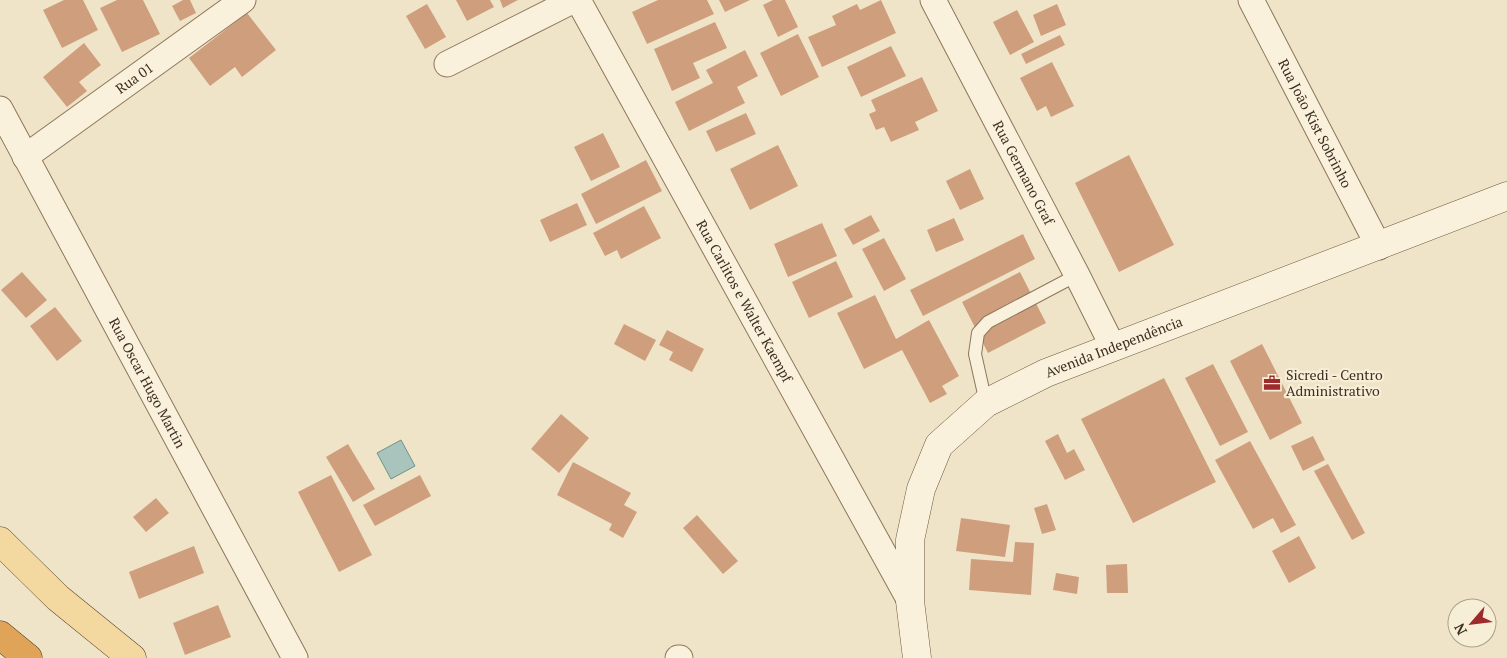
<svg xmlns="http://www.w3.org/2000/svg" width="1507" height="658" font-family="'PT Serif',serif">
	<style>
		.water { fill: #a9c4bc; stroke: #6f938a }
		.building { fill: #cf9f7d }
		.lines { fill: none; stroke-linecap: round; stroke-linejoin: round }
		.lane-casing { stroke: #8d765c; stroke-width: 14 }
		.street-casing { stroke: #8d765c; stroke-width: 27 }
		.secondary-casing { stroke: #6f573f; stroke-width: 29 }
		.primary-casing { stroke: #5b4430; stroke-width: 29 }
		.highway-casing { stroke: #5b4430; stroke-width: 29 }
		.lane { stroke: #faf1dc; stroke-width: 12 }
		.street { stroke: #faf1dc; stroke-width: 25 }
		.secondary { stroke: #faf1dc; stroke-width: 28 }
		.primary { stroke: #f3d9a0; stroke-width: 28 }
		.highway { stroke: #e0a458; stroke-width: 28 }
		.labels { text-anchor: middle; stroke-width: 4.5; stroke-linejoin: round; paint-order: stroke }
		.street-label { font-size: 14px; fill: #3d2e20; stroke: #f7eed8 }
		.poi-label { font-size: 14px; fill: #3d2e20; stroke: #f7eed8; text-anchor: start }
	</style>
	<rect width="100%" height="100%" fill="#f0e4c8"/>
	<path class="water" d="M401 440 415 466 391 479 377 453Z"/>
	<g class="building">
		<path d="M64 0H83L98 30 62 48 43 10Z"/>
		<path d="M117 0H143L160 34 122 52 100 8Z"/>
		<path d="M183 0H190L196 13 180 21 172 6Z"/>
		<path d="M456 0H490L494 7 467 21Z"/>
		<path d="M500 0H518L503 8Z"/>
		<path d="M658 0H707L714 14 647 44 632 12Z"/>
		<path d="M719 0H750L725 12Z"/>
		<path d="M773 0H785L798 27 778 37 763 5Z"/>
		<path d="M881 0 896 33 822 67 808 37 836 25 832 16 857 4 860 10Z"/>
		<path d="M427 4 446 37 425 49 406 16Z"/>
		<path d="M1057 4 1066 25 1041 36 1033 15Z"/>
		<path d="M1017 10 1034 42 1010 55 993 22Z"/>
		<path d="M247 13 276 50 242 77 235 67 210 86 189 58Z"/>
		<path d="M715 22 727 48 693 63 700 78 672 91 654 49Z"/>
		<path d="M798 34 819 77 781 96 760 53Z"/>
		<path d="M1060 35 1065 45 1026 64 1021 54Z"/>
		<path d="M84 43 101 65 79 82 87 91 67 107 43 77Z"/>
		<path d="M891 46 906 76 861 97 847 67Z"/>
		<path d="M745 50 758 76 737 87 745 103 689 131 675 102 713 83 706 70Z"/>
		<path d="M1052 62 1074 106 1051 117 1046 106 1037 111 1020 78Z"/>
		<path d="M922 77 938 111 915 122 919 130 891 142 884 127 876 130 869 114 876 111 871 100Z"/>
		<path d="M746 113 756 134 716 152 706 131Z"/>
		<path d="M603 133 620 167 591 181 574 147Z"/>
		<path d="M778 145 798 186 750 210 730 169Z"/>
		<path d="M1129 155 1174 245 1119 272 1075 183Z"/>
		<path d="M646 160 662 191 596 224 581 194Z"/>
		<path d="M970 169 984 199 960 210 946 181Z"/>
		<path d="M577 203 587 225 550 242 540 220Z"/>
		<path d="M644 206 661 238 621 259 617 250 605 256 593 233Z"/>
		<path d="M871 215 880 231 853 245 844 229Z"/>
		<path d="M954 218 964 240 936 252 927 230Z"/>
		<path d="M822 223 837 256 788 277 774 244Z"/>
		<path d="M1023 234 1035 259 923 316 910 290Z"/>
		<path d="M884 238 906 279 884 291 862 249Z"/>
		<path d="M836 261 853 297 809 318 792 282Z"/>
		<path d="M22 272 47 300 26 318 1 290Z"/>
		<path d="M1020 272 1046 323 988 353 962 302Z"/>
		<path d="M875 295 896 339 929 320 959 376 942 386 947 394 930 403 902 350 864 369 837 313Z"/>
		<path d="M55 307 82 341 57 361 30 326Z"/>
		<path d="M624 324 656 340 645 361 614 344Z"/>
		<path d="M667 330 704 349 692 372 669 360 673 352 659 345Z"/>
		<path d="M1262 344 1302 423 1270 440 1230 361Z"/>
		<path d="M1213 364 1248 432 1220 446 1185 378Z"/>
		<path d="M1164 378 1216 482 1133 523 1081 419Z"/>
		<path d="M561 414 589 438 559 473 531 449Z"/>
		<path d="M1058 434 1067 453 1074 449 1085 470 1065 480 1045 441Z"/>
		<path d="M1313 436 1325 460 1303 471 1291 446Z"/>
		<path d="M1250 441 1296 525 1281 533 1273 518 1253 529 1215 460Z"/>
		<path d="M348 444 375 489 353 502 326 457Z"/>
		<path d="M573 462 631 493 624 505 637 512 623 538 609 530 612 524 557 495Z"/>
		<path d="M1328 464 1365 533 1352 540 1314 471Z"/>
		<path d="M331 475 372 555 339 572 298 492Z"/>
		<path d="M420 475 431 496 375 526 363 505Z"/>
		<path d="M156 498 169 513 146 532 133 517Z"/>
		<path d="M1047 504 1056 530 1042 534 1034 508Z"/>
		<path d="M697 515 738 561 723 574 683 528Z"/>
		<path d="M961 518 1010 525 1005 557 956 551Z"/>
		<path d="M1299 536 1316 568 1289 583 1272 551Z"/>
		<path d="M1015 542 1034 543 1031 595 969 590 971 559 1013 562Z"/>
		<path d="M194 546 204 573 139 599 129 572Z"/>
		<path d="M1127 564 1128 593H1107L1106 565Z"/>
		<path d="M1056 573 1079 577 1077 594 1053 590Z"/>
		<path d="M218 605 231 637 185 655 173 623Z"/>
	</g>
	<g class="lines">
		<g class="lane-casing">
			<path id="lane" d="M986 403 975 354 978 333 988 322 1077 275"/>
		</g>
		<g class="street-casing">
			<g id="street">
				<path id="s1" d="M578 0 910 601"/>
				<path id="s2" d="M933 0 1077 275 1113 347"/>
				<path id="s3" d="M1251 0 1379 247"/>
				<path d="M447 64 574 0"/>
				<path id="s4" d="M0 109 295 658"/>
				<path id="s5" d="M25 157 243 0"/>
				<path d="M678 658H680"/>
			</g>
		</g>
		<g class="secondary-casing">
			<g id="secondary">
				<path id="s6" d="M917 658 910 601V540L921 489 939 445 986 403 1046 373 1507 196"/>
			</g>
		</g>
		<g class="primary-casing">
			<path id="primary" d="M0 541 58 598 132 658"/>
		</g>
		<g class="highway-casing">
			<path id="highway" d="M0 635 28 658"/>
		</g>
		<use href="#lane" class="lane"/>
		<use href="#street" class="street"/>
		<use href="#secondary" class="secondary"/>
		<use href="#primary" class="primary"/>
		<use href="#highway" class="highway"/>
	</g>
	<defs>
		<g id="office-bare" transform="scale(1.35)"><path d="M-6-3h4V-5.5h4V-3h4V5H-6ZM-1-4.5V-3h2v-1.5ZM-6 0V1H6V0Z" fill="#9e2a2b" stroke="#f7eed8" stroke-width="2.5" paint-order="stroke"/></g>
	</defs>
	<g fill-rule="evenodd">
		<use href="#office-bare" x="1272" y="383"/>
	</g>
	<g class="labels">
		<g class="street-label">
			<text dy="5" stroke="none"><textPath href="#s5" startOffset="135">Rua 01</textPath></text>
			<text dy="5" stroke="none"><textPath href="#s3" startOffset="139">Rua João Kist Sobrinho</textPath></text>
			<text dy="5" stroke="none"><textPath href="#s2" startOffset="195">Rua Germano Graf</textPath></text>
			<text dy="5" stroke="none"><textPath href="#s1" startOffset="344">Rua Carlitos e Walter Kaempf</textPath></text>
			<text dy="5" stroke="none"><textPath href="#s6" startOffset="421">Avenida Independência</textPath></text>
			<text dy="5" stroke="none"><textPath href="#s4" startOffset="311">Rua Oscar Hugo Martin</textPath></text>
		</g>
		<g class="poi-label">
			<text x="1286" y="380">Sicredi - Centro<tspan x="1286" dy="16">Administrativo</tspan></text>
		</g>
	</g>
	<g transform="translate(1472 623) rotate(242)"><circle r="24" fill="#f7eed8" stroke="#ada18e"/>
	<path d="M0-4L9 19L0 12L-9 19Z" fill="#9e2a2b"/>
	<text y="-8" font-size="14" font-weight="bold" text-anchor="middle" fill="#3d2e20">N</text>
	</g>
</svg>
